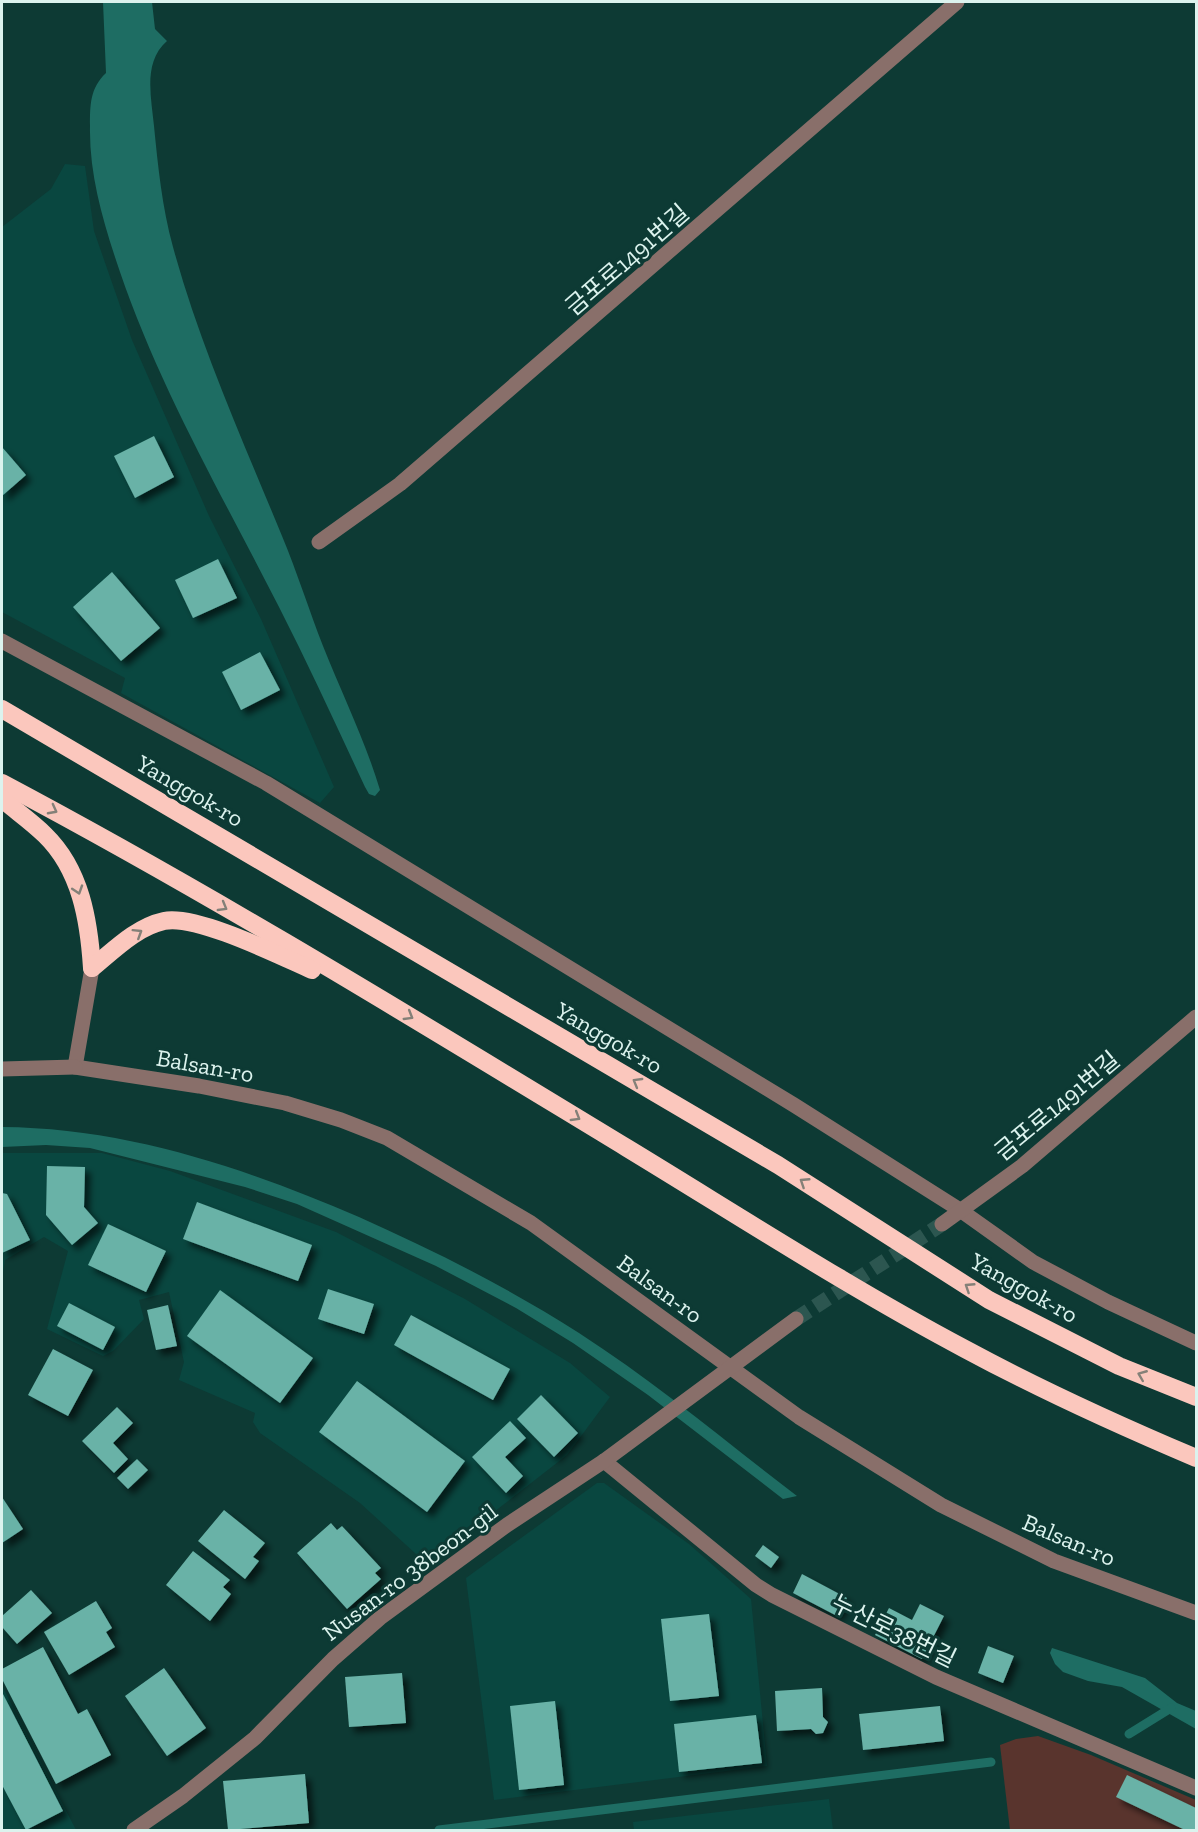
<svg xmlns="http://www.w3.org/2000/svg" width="1198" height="1832" font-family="'Zilla Slab','Noto Sans KR',serif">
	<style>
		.built { fill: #094740 }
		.green { fill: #59342d }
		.water { fill: #1e6d63 }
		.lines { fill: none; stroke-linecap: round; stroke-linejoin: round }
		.stream { stroke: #1e6d63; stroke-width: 9 }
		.building { fill: #69b2a7; filter: url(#shadow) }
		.minor-tunnel { stroke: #2c5650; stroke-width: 15; stroke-dasharray: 15 8; stroke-linecap: butt }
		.minor { stroke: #896f6a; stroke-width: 15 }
		.highway { stroke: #fbc7bd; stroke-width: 18 }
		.oneway { stroke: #848078 }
		.labels { text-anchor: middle; stroke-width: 6; stroke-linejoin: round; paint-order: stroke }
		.street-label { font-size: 24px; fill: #dcf3ee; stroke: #0d3a34 }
	</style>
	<defs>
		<filter id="shadow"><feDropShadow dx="5.5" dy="5.5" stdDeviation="3" flood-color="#0009"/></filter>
	</defs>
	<rect width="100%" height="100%" fill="#0d3a34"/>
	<g class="built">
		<path d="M65 164 85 166 94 231 132 340 209 516 261 619 334 787 320 803 121 693 125 678 2 612V227L51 189Z"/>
		<path d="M2 1153H102L170 1171 336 1232 465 1299 570 1363 610 1397 567 1455 427 1564 360 1503 260 1433 253 1422 255 1413 179 1380 184 1362 169 1292 139 1300 144 1319 113 1351 103 1356 47 1329 68 1251 44 1237 5 1260 2 1279Z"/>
		<path d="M597 1483H604L689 1544 751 1599 767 1766 494 1800 466 1578Z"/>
		<path d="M2 1686 76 1830H2Z"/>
		<path d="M829 1799 833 1830H634L633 1822Z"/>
	</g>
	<path class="green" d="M1038 1736 1091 1755 1196 1800V1830H1010L1000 1745 1016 1739Z"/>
	<g class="water">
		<path d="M103 2H152L155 29 167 41C143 62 151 96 154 126 158 166 162 207 173 247 200 346 243 441 282 536 297 572 309 610 323 646 342 694 365 740 380 790L375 796 369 794 365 787C337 727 309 666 279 607 223 497 160 389 120 272 104 225 89 176 90 126 90 105 90 88 106 73Z"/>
		<path d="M2 1127C127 1128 245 1168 359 1217 435 1251 509 1288 579 1333 655 1382 725 1441 797 1496L783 1499 648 1395 573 1343 516 1308 436 1266 297 1204 245 1187 90 1148 46 1145 2 1147Z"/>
		<path d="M1052 1648 1145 1678 1177 1703 1196 1711V1729L1122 1687 1088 1681 1063 1672 1055 1664 1050 1653Z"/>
	</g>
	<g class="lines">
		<g class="stream">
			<path d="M1129 1734 1171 1708"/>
			<path d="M439 1830 991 1762"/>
		</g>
	</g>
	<g class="building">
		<path d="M154 436 174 477 135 498 114 456Z"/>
		<path d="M2 447 26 475 2 496Z"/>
		<path d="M218 559 237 598 193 618 175 580Z"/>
		<path d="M112 572 160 628 121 661 73 607Z"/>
		<path d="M260 652 280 690 241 710 222 672Z"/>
		<path d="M47 1166 85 1167 84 1207 98 1223 72 1245 46 1215Z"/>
		<path d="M2 1193 7 1194 30 1240 2 1253Z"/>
		<path d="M197 1202 312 1245 298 1281 183 1239Z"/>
		<path d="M108 1224 166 1251 146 1292 88 1265Z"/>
		<path d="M328 1289 374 1304 364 1334 318 1319Z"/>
		<path d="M220 1290 313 1358 280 1403 187 1336Z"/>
		<path d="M69 1303 115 1327 103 1350 57 1326Z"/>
		<path d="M168 1305 177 1346 156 1350 147 1310Z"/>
		<path d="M411 1315 510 1369 493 1400 394 1345Z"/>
		<path d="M53 1349 93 1370 68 1416 28 1395Z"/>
		<path d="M357 1381 465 1461 427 1512 319 1432Z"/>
		<path d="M541 1395 578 1433 554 1457 517 1419Z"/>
		<path d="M117 1407 133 1423 113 1443 128 1459 114 1473 82 1441Z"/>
		<path d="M510 1421 526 1438 505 1457 523 1476 506 1493 472 1457Z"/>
		<path d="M137 1459 148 1470 128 1489 117 1478Z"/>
		<path d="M2 1497 23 1529 2 1543Z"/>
		<path d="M224 1510 265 1543 253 1557 259 1561 245 1579 198 1541Z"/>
		<path d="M331 1523 337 1530 342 1526 381 1568 375 1573 381 1579 347 1609 297 1553Z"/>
		<path d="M763 1545 779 1557 771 1568 755 1556Z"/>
		<path d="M193 1551 230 1580 223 1587 231 1594 210 1621 166 1585Z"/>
		<path d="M802 1574 847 1598 837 1616 793 1593Z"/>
		<path d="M31 1590 52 1613 17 1644 2 1627V1616Z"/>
		<path d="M96 1601 112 1628 106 1632 115 1647 69 1675 44 1632Z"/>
		<path d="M920 1604 944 1616 922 1659 875 1635 889 1608 912 1620Z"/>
		<path d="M709 1614 719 1696 670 1701 661 1619Z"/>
		<path d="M988 1646 1014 1656 1003 1683 978 1673Z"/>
		<path d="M43 1647 78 1714 87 1709 111 1755 56 1784 2 1679V1669Z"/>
		<path d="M164 1668 206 1728 167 1756 125 1696Z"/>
		<path d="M402 1673 406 1723 349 1727 345 1677Z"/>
		<path d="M822 1688 823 1717 828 1722 823 1733 816 1734 811 1729 777 1731 775 1691Z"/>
		<path d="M2 1692 63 1811 26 1830 2 1785Z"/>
		<path d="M555 1701 564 1785 519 1790 510 1706Z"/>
		<path d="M940 1706 944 1741 863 1750 859 1714Z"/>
		<path d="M756 1715 762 1763 679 1772 674 1724Z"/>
		<path d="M305 1774 309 1823 228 1830 223 1781Z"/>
		<path d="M1127 1775 1196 1808V1830H1185L1116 1797Z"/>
	</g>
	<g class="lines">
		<path class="minor-tunnel" d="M796 1319 942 1224"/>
		<g class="minor">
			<path d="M319 542 400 484 957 2"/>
			<path d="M2 641 266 783 794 1105 960 1210 1033 1262 1108 1302 1196 1343"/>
			<path d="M92 968 75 1067 199 1086 285 1103 341 1120 387 1138 531 1223 799 1417 941 1505 1054 1561 1196 1613"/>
			<path d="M2 1069 75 1067"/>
			<path d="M942 1224 1022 1166 1196 1017"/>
			<path d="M604 1461 756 1585 772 1595 936 1677 1196 1788"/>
			<path d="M134 1830 183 1796 255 1738 333 1659 380 1618 507 1525 604 1461 796 1319"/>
		</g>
		<g class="highway">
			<path d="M2 709 778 1165 989 1300 1119 1366 1196 1397"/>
			<path d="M2 783C215 896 421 1023 627 1148 739 1216 850 1288 965 1349 1041 1390 1118 1425 1196 1458"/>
			<path d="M2 799C16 811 32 822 45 835 81 870 89 921 92 968"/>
			<path d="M92 968C113 951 136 927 164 921 196 914 280 956 312 970"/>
		</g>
	</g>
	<defs><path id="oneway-chevron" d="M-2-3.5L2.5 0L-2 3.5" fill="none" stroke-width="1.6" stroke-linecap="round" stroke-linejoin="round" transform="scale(1.5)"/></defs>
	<g class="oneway">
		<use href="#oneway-chevron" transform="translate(53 810) rotate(28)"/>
		<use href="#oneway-chevron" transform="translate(78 890) rotate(72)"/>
		<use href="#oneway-chevron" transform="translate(223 907) rotate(30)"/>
		<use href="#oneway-chevron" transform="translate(138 933) rotate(-32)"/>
		<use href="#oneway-chevron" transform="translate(409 1016) rotate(31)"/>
		<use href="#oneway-chevron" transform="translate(637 1082) rotate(-150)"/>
		<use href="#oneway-chevron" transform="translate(576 1117) rotate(31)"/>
		<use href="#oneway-chevron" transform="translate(804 1182) rotate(-147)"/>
		<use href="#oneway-chevron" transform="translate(969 1287) rotate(-147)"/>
		<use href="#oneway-chevron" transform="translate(1142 1375) rotate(-158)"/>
	</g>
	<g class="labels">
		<g class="street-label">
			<text transform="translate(627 260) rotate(-41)" y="8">금포로1491번길</text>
			<text transform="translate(190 791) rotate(30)" y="8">Yanggok-ro</text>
			<text transform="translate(609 1038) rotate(30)" y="8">Yanggok-ro</text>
			<text transform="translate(205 1066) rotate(10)" y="8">Balsan-ro</text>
			<text transform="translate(1057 1106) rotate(-40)" y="8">금포로1491번길</text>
			<text transform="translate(1024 1288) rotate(29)" y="8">Yanggok-ro</text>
			<text transform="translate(660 1289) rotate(36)" y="8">Balsan-ro</text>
			<text transform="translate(1069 1540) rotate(23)" y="8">Balsan-ro</text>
			<text transform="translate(410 1572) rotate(-37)" y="8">Nusan-ro 38beon-gil</text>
			<text transform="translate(894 1631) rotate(26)" y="8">누산로38번길</text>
		</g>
	</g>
	<rect width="1198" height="1832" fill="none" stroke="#dcf3ee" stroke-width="6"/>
</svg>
